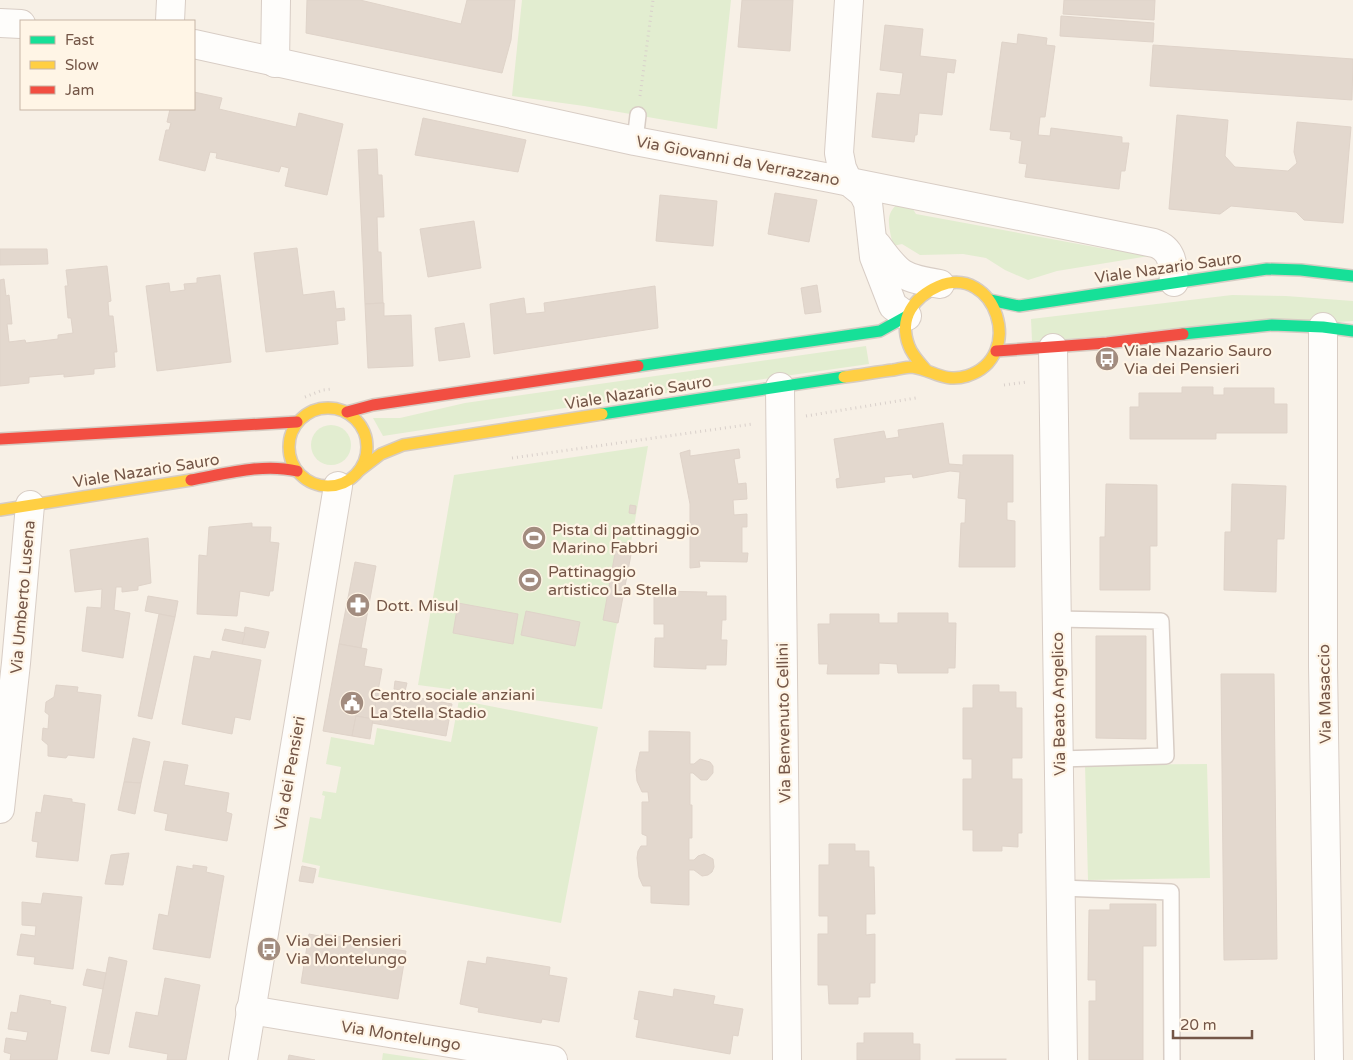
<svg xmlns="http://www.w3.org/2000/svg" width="1353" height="1060" font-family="'Varela Round',sans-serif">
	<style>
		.green { fill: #e2edd0 }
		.building { fill: #e3d8ce; stroke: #dfd3c9 }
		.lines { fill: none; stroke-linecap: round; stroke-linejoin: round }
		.lane-casing { stroke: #d8cdc5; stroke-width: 18 }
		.street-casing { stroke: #d8cdc5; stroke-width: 30 }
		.fast-casing { stroke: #d6ccc3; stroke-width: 14 }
		.slow-casing { stroke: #d6ccc3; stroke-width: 14 }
		.jam-casing { stroke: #d6ccc3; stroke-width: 14 }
		.path { stroke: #d9d0cb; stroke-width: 3; stroke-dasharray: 1 4; stroke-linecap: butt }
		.lane { stroke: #fefdfb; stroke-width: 15 }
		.street { stroke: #fefdfb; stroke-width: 28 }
		.fast { stroke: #16e098; stroke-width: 11 }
		.slow { stroke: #ffcf43; stroke-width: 11 }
		.jam { stroke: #f24e42; stroke-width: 11 }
		.labels { text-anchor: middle; stroke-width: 4.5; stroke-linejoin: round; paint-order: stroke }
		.street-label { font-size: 16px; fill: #745647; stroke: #fff5e6 }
		.poi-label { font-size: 16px; fill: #745647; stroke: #fff5e6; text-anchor: start }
	</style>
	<rect width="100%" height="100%" fill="#f7f0e6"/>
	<g class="green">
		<path d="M522 0H731L717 129 584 106 512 96Z"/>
		<path d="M899 203H909L916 214 1111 250 1115 243 1143 251 1149 256 1057 271 1028 280 1005 270 986 258 963 254 920 255 902 244 893 246C890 229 883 214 899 203Z"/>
		<path d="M1232 295 1286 296 1353 301V321L1032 341 1031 319Z"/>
		<path d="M866 346 869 364 610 401 383 436 373 418H400L465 403Z"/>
		<circle cx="331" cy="445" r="20"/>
		<path d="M648 446 602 709 418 685 454 475Z"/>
		<path d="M459 700 598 727 561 923 318 877 320 866 302 862 310 817 321 819 325 796 322 795 323 791 336 793 341 767 326 764 331 737 374 745 377 728 451 742Z"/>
		<path d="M1207 764 1210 878 1088 880 1085 765Z"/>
		<path d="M383 1053 430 1060H382Z"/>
	</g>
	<g class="building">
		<path d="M307 0H360L461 24 467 0H515L511 40 502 73 306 33Z"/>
		<path d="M742 0H793L790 51 738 47Z"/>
		<path d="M1064 0H1155L1154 20 1063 14Z"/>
		<path d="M1061 16 1154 23 1153 42 1060 36Z"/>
		<path d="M885 25 923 29 920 56 956 60 954 73 947 72 942 115 919 113 917 135H915L914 142 872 137 877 93 900 95 903 73 880 70Z"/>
		<path d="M1018 34 1047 38 1046 45 1055 46 1045 117H1040L1038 135 1050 136 1051 128 1122 137V143H1129L1125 171H1121L1119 189 1025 177 1027 164 1019 163 1022 141 1010 139 1011 132 990 130 1002 42 1017 44Z"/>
		<path d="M1153 45 1353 59 1352 100 1150 86Z"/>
		<path d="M194 92 222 98 219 109 296 127 299 113 343 124 327 195 285 186 289 168 281 166 279 172 216 158 217 153 210 152 205 171 159 160 166 130H169L171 123 167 122 170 109H194Z"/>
		<path d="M1177 115 1228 120 1225 156 1235 167 1288 171 1297 163 1294 152 1297 122 1351 127 1343 223 1304 220 1296 212 1231 206 1220 214 1169 209Z"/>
		<path d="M423 118 526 140 518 172 415 155Z"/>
		<path d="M377 149 378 175H382L384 217H377L378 252H381L383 303 365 304 358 150Z"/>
		<path d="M775 193 817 200 809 242 768 234Z"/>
		<path d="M660 195 717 201 713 246 656 241Z"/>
		<path d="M474 221 481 268 428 277 420 229Z"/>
		<path d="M297 248 303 295 334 291 336 309 344 308 345 320 336 321 338 344 266 352 254 253Z"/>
		<path d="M0 249H47L48 264 0 265Z"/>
		<path d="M107 266 111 301 108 302 109 316H113L117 352H114L115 367 94 369V374L64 377V374L29 377V383L0 386V280L4 279 6 296 9 295 12 324H7L9 342 25 340 26 343 58 339V335L73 333 71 318H68L65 286H68L66 270Z"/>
		<path d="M220 275 231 362 157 371 146 286 169 283 170 292 185 290 184 284 197 283V278Z"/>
		<path d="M817 285 821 312 805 314 801 288Z"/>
		<path d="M655 286 658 328 494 354 490 304 524 298 526 314 545 312 544 303Z"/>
		<path d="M384 303V316L411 315 413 366 368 368 365 304Z"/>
		<path d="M464 323 470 357 439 361 435 328Z"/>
		<path d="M1182 387H1213V395H1224V388H1274V404H1287V433H1216V439H1130V407H1139V393H1182Z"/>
		<path d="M943 423 949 464 963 465V455H1013V502H1007V520L1015 521V567H959L961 523H965L966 499 958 498 960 472 950 471 913 478 912 474 884 477 885 482 837 488 836 479 840 478 834 439 884 431 886 439 899 437 898 430Z"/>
		<path d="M739 449 740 458 734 459 738 484 746 483 747 499 733 500 734 515 747 514V527H742V553H748L747 562 699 561 700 567 690 568V504L680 453 690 450V456Z"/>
		<path d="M1106 484 1157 485V546H1150V590H1100V537H1105Z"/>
		<path d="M1232 484 1286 486 1284 539H1277L1276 592 1224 590 1225 532H1231Z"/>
		<path d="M630 505 636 506 635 514 629 513Z"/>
		<path d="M252 523V527H271L270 542 279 543 273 591H270L269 596 240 591 237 616 197 614 199 555 207 556 209 527Z"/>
		<path d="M148 538 151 583 138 586V590L122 592V587H116L114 610 130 613 123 658 82 651 87 607 101 608 102 589 75 592 70 550Z"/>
		<path d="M617 542 633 544 618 623 603 620Z"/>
		<path d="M355 562 376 566 361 648 339 644Z"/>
		<path d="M654 591 707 592 706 596H726V620H722L721 640H727L726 665H706V669L654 667 655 638H664V624H654Z"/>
		<path d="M148 596 178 601 175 617 145 611Z"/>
		<path d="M458 603 518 614 513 644 453 633Z"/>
		<path d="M526 611 580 622 575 646 521 635Z"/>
		<path d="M898 613H948V623H956L955 668H948V673H898L897 664 879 663V674H827L828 664H819L818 624H830V614H879V623H898Z"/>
		<path d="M159 614 175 617 152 719 138 716Z"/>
		<path d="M245 627 269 632 265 648 242 644Z"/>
		<path d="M225 629 245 633 242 644 222 640Z"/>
		<path d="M1096 636H1146V739L1096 738Z"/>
		<path d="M339 644 367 649 364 666 382 669 373 719 356 716 352 736 323 731Z"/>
		<path d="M212 651 261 660 250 720 235 717 232 734 182 724 194 656 210 659Z"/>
		<path d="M1221 674H1274L1277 959 1224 960Z"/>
		<path d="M395 681 407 683 405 691 394 689Z"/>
		<path d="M56 685 78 687 77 692 101 695 94 758 68 755 66 758 48 756V745L42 740 43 728 48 729 49 715 45 712 46 702 54 697Z"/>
		<path d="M973 685H999V692H1016V708H1022V758H1012V779H1022V833H1018V847L1002 846V851H973V830H963V779H972V759H963V708H973Z"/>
		<path d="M378 690 452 704 446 736 372 723Z"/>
		<path d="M356 716 373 719 370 739 352 736Z"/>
		<path d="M649 731 690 732V764H694L700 759 710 762 713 766V773L707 780H701L693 773H690V805H692V838H689V860H694L698 856 704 854 713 859 714 867 712 872 708 875 702 876 694 870H689V905L651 903V886H643L639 877 637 858 638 851 641 846H647V836L642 834V802H649L648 792H642L637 781 636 770 640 752H649Z"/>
		<path d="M133 738 150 742 141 783 124 782Z"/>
		<path d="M164 761 188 765 184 785 229 793 226 812 232 814 227 841 165 830 168 814 154 811Z"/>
		<path d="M124 782 141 783 135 814 118 810Z"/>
		<path d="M44 795 72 799V802L85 804 78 861 36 857 38 842 32 841 36 812 41 813Z"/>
		<path d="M829 844H855V851H869V867H874L875 914H866V935L875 934V983H870V997H858V1004H829L828 985H818V934H828V916H819V865H829Z"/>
		<path d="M129 853 123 885 105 884 111 855Z"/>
		<path d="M193 865 207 867 206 872 224 876 210 958 153 949 159 914 168 916 177 866 193 869Z"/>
		<path d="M302 866 316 869 313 883 299 881Z"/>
		<path d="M43 893 82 897 73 969 34 964 35 957 17 955 21 934 35 936 36 926 22 925V902L41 904Z"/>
		<path d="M1110 904H1156V946H1143V1060H1089V1001H1096V980H1088L1089 910H1110Z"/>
		<path d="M309 934 324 937V934L386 944 385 948 406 951 398 999 301 983Z"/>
		<path d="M109 957 127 961 109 1054 91 1051Z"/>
		<path d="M487 957 550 967 549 975 567 978 559 1022 542 1019 541 1023 478 1012 479 1008 460 1004 468 961 486 964Z"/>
		<path d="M87 969 106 973 103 989 83 985Z"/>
		<path d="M165 978 200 985 186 1060H167L168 1054 129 1047 136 1012 158 1016Z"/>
		<path d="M674 989 715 996 713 1004 743 1009 738 1036 733 1035 730 1054 636 1037 639 1020 634 1019 639 991 673 997Z"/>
		<path d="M20 995 51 1001 50 1004 66 1007 57 1060H10L11 1054 4 1052 6 1038 26 1041 28 1032 8 1029 11 1012 17 1013Z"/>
		<path d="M864 1033H913V1044H920V1060H857V1043H864Z"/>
		<path d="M289 1055 315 1060H288Z"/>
		<rect x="956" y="1059" width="50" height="1"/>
	</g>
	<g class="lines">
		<g class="lane-casing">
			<g id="lane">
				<path d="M635 141 638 115"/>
				<path d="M1056 619 1161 621 1166 756 1059 759"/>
				<path d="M1060 888 1171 892 1172 1060"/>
			</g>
		</g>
		<g class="street-casing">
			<g id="street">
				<path d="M849 0 839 153 842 168 848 181 863 193 868 203 874 257 893 306 907 316"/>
				<path d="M170 21 171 0"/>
				<path d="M0 23 21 24"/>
				<path d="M194 44 635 141 830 178 1154 243C1173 249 1173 265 1174 282"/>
				<path d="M275 63 276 0"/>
				<path d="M877 245C899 275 902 278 940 284"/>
				<path d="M1323 327V666L1329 1060"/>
				<path d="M1053 348 1063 1060"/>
				<path d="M780 387 787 1060"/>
				<path d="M0 809 16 663 30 505"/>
				<path d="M250 1010 553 1060"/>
				<path d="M243 1060 338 486"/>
			</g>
		</g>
		<g class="fast-casing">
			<g id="fast">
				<path d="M990 300 1019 306 1267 269 1301 270 1353 276"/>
				<path d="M1183 334 1272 325 1323 327 1353 331"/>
				<path d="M638 366 880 331 907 316"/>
				<path d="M602 414 844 377"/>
			</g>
		</g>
		<g class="slow-casing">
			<g id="slow">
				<path d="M844 377C860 375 877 372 893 370 899 369 906 367 912 367 933 370 944 383 967 376 1027 357 995 263 939 286 914 297 898 318 909 346 912 355 921 364 927 371"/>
				<circle cx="328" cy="447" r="39"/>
				<path d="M360 470 381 454 403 445 602 414"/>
				<path d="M0 510 191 480"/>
			</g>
		</g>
		<g class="jam-casing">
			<g id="jam">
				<path d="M996 351 1107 343 1183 334"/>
				<path d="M347 412 373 405 638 366"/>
				<path d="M0 439 297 422"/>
				<path d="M191 480C225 474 262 463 297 471"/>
			</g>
		</g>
		<g class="path">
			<path d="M640 96 653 0"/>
			<path d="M1004 385 1027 382"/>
			<path d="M305 397 323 390 332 389"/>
			<path d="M806 416 916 398"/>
			<path d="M512 458 753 424"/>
		</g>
		<use href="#lane" class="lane"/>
		<use href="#street" class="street"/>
		<use href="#fast" class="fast"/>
		<use href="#slow" class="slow"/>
		<use href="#jam" class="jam"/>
	</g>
	<defs>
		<g id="bus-disc" transform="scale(1.25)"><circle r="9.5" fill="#a28c7f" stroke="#fff5e6"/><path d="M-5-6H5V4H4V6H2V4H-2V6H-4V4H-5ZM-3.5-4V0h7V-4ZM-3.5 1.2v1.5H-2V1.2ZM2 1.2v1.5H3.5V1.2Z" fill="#fff"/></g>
		<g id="stadium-disc" transform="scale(1.25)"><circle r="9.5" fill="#a28c7f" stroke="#fff5e6"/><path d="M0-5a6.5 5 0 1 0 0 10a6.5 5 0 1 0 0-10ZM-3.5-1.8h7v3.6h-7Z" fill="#fff"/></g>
		<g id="pharmacy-disc" transform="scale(1.25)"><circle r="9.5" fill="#a28c7f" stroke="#fff5e6"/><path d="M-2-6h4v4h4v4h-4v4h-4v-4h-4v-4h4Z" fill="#fff"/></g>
		<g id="civic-disc" transform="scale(1.25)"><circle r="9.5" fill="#a28c7f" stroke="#fff5e6"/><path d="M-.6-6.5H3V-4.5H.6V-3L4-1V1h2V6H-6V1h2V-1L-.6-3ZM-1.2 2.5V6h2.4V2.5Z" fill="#fff"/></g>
	</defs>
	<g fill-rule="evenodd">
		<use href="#bus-disc" x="1107" y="359"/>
		<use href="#stadium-disc" x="534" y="538"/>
		<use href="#stadium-disc" x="530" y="580"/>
		<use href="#pharmacy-disc" x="358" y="605"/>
		<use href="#civic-disc" x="352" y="703"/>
		<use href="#bus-disc" x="269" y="949"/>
	</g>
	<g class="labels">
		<g class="street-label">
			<text transform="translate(738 160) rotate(11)" y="6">Via Giovanni da Verrazzano</text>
			<text transform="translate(1168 267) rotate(-8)" y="6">Viale Nazario Sauro</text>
			<text transform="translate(638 392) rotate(-9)" y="6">Viale Nazario Sauro</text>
			<text transform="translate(146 470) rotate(-9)" y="6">Viale Nazario Sauro</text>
			<text transform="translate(22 597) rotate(-85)" y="6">Via Umberto Lusena</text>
			<text transform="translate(1324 694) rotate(-91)" y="6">Via Masaccio</text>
			<text transform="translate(1058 704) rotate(-91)" y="6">Via Beato Angelico</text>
			<text transform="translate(783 723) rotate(-91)" y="6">Via Benvenuto Cellini</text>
			<text transform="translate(289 773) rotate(-80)" y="6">Via dei Pensieri</text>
			<text transform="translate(401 1035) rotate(9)" y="6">Via Montelungo</text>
		</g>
		<g class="poi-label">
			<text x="1124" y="356">Viale Nazario Sauro<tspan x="1124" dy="18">Via dei Pensieri</tspan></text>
			<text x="552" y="535">Pista di pattinaggio<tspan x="552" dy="18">Marino Fabbri</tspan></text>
			<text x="548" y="577">Pattinaggio<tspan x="548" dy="18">artistico La Stella</tspan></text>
			<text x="376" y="611">Dott. Misul</text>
			<text x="370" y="700">Centro sociale anziani<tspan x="370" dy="18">La Stella Stadio</tspan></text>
			<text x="286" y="946">Via dei Pensieri<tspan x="286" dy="18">Via Montelungo</tspan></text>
		</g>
	</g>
	<rect x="20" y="20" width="175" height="90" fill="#fff5e6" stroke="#c7b5a6"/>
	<rect x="30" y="36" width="25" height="8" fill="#16e098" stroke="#c7b5a6"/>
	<text x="65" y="45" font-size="15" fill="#745647">Fast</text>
	<rect x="30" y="61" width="25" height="8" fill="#ffcf43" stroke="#c7b5a6"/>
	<text x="65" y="70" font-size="15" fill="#745647">Slow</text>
	<rect x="30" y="86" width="25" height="8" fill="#f24e42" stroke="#c7b5a6"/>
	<text x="65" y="95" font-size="15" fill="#745647">Jam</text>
	<path d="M1173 1030v8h79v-8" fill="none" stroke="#745647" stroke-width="2.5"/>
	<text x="1180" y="1030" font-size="15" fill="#745647" stroke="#fff5e6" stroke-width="4" paint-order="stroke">20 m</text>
</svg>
